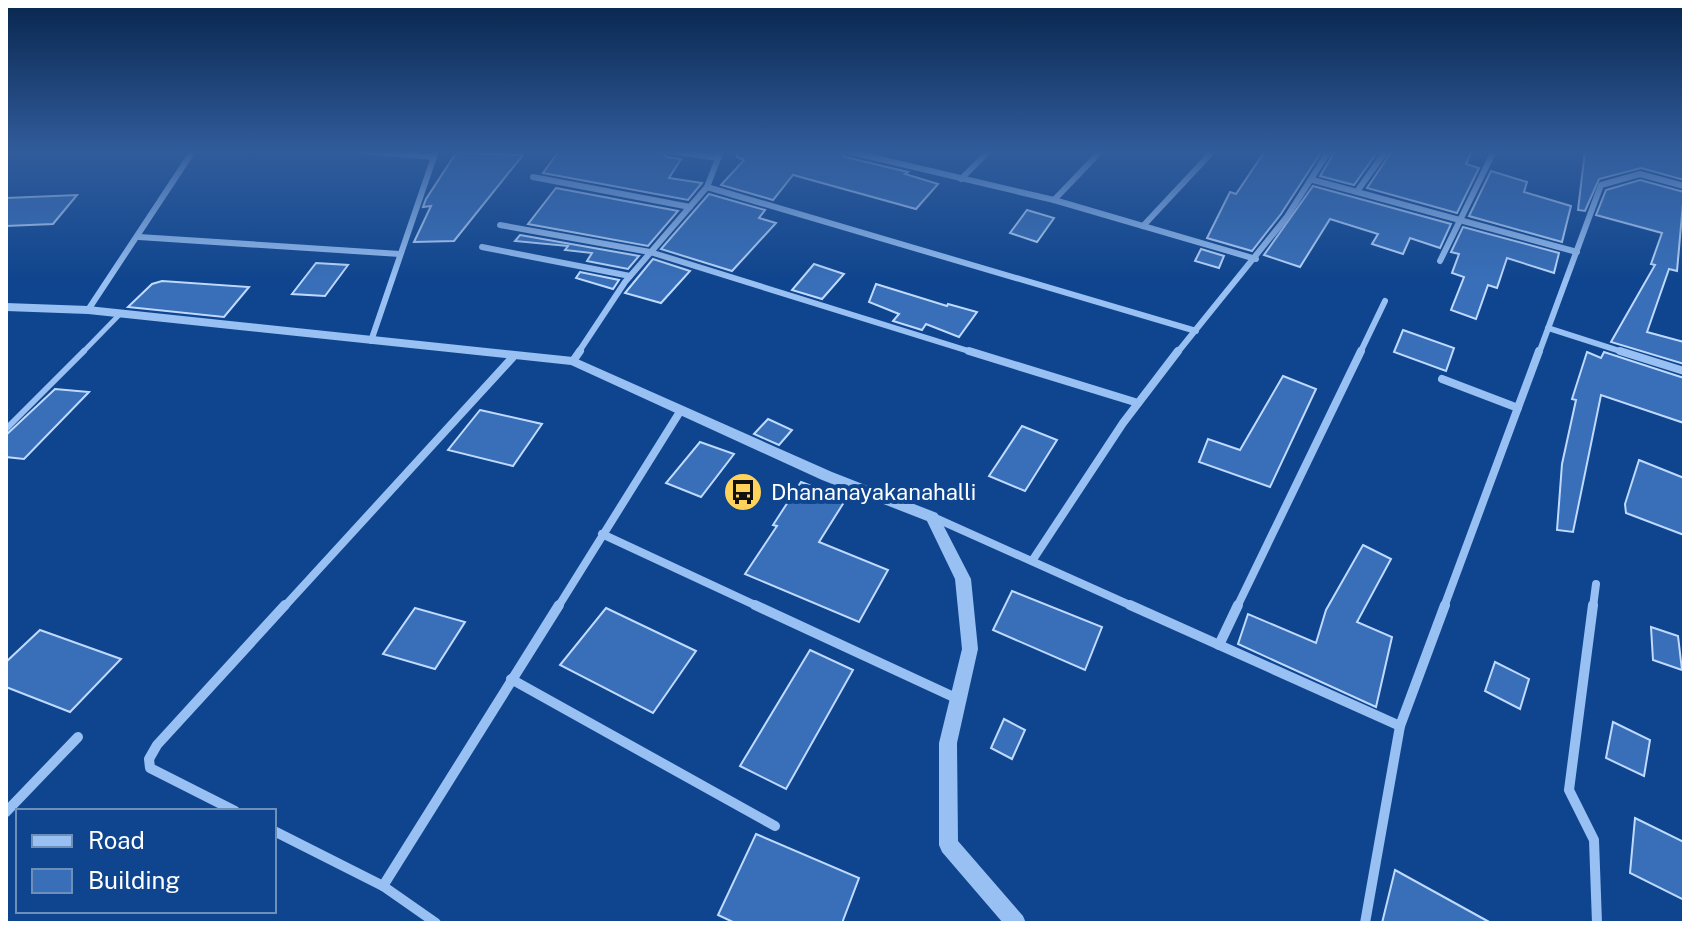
<svg xmlns="http://www.w3.org/2000/svg" width="1690" height="929" font-family="'Public Sans',sans-serif">
	<style>
		.building { fill: #386fb8; stroke: #bfdafe; stroke-width: 2 }
		.lines { fill: none; stroke-linecap: round; stroke-linejoin: round }
		.service-far1 { stroke: #98c0f3; stroke-width: 5 }
		.service { stroke: #98c0f3; stroke-width: 6 }
		.minor-far2 { stroke: #98c0f3; stroke-width: 6 }
		.minor-far1 { stroke: #98c0f3; stroke-width: 8 }
		.minor { stroke: #98c0f3; stroke-width: 10 }
		.tertiary { fill: #98c0f3; fill-rule: evenodd }
		.labels { text-anchor: middle; stroke-width: 8; stroke-linejoin: round; paint-order: stroke }
		.poi-label { font-size: 22px; fill: #fff; stroke: #0f458e; text-anchor: start }
	</style>
	<rect width="100%" height="100%" fill="#0f458e"/>
	<g class="building">
		<path d="M559 151H662L666 157 681 159 669 178 702 183 688 200 543 173Z"/>
		<path d="M737 151H840L845 157 908 172 905 174 938 184 916 209 793 175 773 200 721 185 744 160 737 157Z"/>
		<path d="M1265 151H1322L1281 214 1252 251 1207 238 1230 192 1236 194Z"/>
		<path d="M1335 151H1378L1354 185 1320 176Z"/>
		<path d="M1392 151H1472L1466 164 1479 168 1457 213 1367 188Z"/>
		<path d="M1585 151H1684V180L1641 168 1599 179 1585 211 1578 210Z"/>
		<path d="M456 153 523 155 454 241 414 242 431 206 423 207 426 199Z"/>
		<path d="M1491 171 1527 182 1524 192 1571 206 1562 242 1469 216Z"/>
		<path d="M1640 180 1684 192 1677 271 1669 269 1647 332 1684 342V364L1611 342 1655 265 1651 264 1662 233 1596 215 1606 190Z"/>
		<path d="M1313 186 1451 224 1440 248 1410 238 1403 254 1372 244 1378 234 1330 219 1300 267 1264 255Z"/>
		<path d="M556 188 678 211 648 246 528 224Z"/>
		<path d="M709 194 765 210 759 218 776 223 732 271 661 249Z"/>
		<path d="M77 195 53 224 6 226V198Z"/>
		<path d="M1027 210 1054 218 1037 242 1010 233Z"/>
		<path d="M1463 227 1559 253 1554 273 1507 258 1497 288 1488 285 1476 319 1451 310 1464 277 1452 273 1459 254 1451 252Z"/>
		<path d="M520 235 639 256 628 269 587 261 592 253 565 250 568 246 515 241Z"/>
		<path d="M1201 249 1224 256 1219 268 1195 261Z"/>
		<path d="M653 259 690 271 661 303 625 293Z"/>
		<path d="M316 263 348 265 325 296 292 294Z"/>
		<path d="M814 264 844 274 822 299 792 290Z"/>
		<path d="M580 272 619 280 613 289 576 278Z"/>
		<path d="M162 281 249 287 224 317 128 307 152 284Z"/>
		<path d="M876 284 947 306 948 304 977 312 959 337 926 324 922 330 893 321 899 314 869 302Z"/>
		<path d="M1403 330 1454 348 1446 371 1394 352Z"/>
		<path d="M1587 352 1601 358 1604 352 1684 378V423L1601 395 1573 532 1557 530 1562 464 1576 400 1572 399Z"/>
		<path d="M1283 376 1316 389 1270 487 1199 462 1208 439 1240 450Z"/>
		<path d="M55 389 89 392 24 459 6 457V435Z"/>
		<path d="M480 410 542 424 513 466 448 450Z"/>
		<path d="M768 419 792 430 779 445 754 434Z"/>
		<path d="M1022 426 1057 440 1025 491 989 476Z"/>
		<path d="M700 442 734 454 701 497 666 483Z"/>
		<path d="M1639 460 1684 478V535L1626 513 1625 504Z"/>
		<path d="M801 482 846 499 819 542 888 570 859 622 745 574 777 526 773 525Z"/>
		<path d="M1363 545 1391 559 1357 622 1392 637 1376 707 1238 644 1248 614 1316 643 1326 610Z"/>
		<path d="M1012 591 1102 627 1085 670 993 630Z"/>
		<path d="M415 608 465 622 435 669 383 654Z"/>
		<path d="M606 608 696 651 653 713 560 665Z"/>
		<path d="M1651 627 1678 636 1682 670 1653 660Z"/>
		<path d="M40 630 121 659 70 712 6 687V662Z"/>
		<path d="M810 650 853 670 786 789 740 766Z"/>
		<path d="M1495 662 1529 679 1520 709 1485 691Z"/>
		<path d="M1004 719 1025 730 1012 759 991 748Z"/>
		<path d="M1613 722 1650 740 1644 776 1606 758Z"/>
		<path d="M1635 818 1684 842V900L1630 873Z"/>
		<path d="M756 834 859 878 842 923H735L718 915Z"/>
		<path d="M1395 870 1491 923H1382Z"/>
	</g>
	<g class="lines">
		<path class="service-far1" d="M82 353 121 313"/>
		<path class="service" d="M6 429 84 351"/>
		<g class="minor-far2">
			<path d="M361 151 434 157"/>
			<path d="M668 151 718 158"/>
			<path d="M846 151 1054 200 1256 259"/>
			<path d="M533 177 690 207"/>
			<path d="M961 179 989 151"/>
			<path d="M1313 180 1577 252"/>
			<path d="M707 187 1196 331"/>
			<path d="M1358 190 1386 151"/>
			<path d="M1054 200 1101 151"/>
			<path d="M500 225 650 252 975 353"/>
			<path d="M1143 226 1213 151"/>
			<path d="M139 237 400 254"/>
			<path d="M482 247 630 276"/>
			<path d="M1440 261 1494 151"/>
			<path d="M88 310 193 151"/>
			<path d="M1548 328 1626 353"/>
			<path d="M371 341 436 151"/>
			<path d="M578 353 625 282 707 187 721 151"/>
			<path d="M1177 353 1286 218 1329 151"/>
			<path d="M1360 353 1385 301"/>
			<path d="M1539 353 1601 185 1640 174 1684 186"/>
		</g>
		<g class="minor-far1">
			<path d="M969 351 1138 403"/>
			<path d="M1620 351 1684 371"/>
			<path d="M573 361 580 351"/>
			<path d="M1442 379 1518 408"/>
			<path d="M933 517 1134 607"/>
			<path d="M602 534 759 607"/>
			<path d="M1032 561 1123 423 1178 351"/>
			<path d="M284 607 513 357"/>
			<path d="M558 607 681 410"/>
			<path d="M1237 607 1361 351"/>
			<path d="M1444 607 1539 351"/>
			<path d="M1593 607 1596 584"/>
		</g>
		<g class="minor">
			<path d="M755 605 958 699"/>
			<path d="M1130 605 1400 726 1445 605"/>
			<path d="M1593 605 1569 790 1594 840 1597 923"/>
			<path d="M1219 645 1238 605"/>
			<path d="M511 679 775 826"/>
			<path d="M235 811 150 768 149 759 157 745 285 605"/>
			<path d="M6 812 78 737"/>
			<path d="M274 831 383 886 436 923"/>
			<path d="M383 886 559 605"/>
			<path d="M1365 923 1400 726"/>
		</g>
		<path class="tertiary" d="M6 303 88 306 573 357 832 472 937 513 971 579 978 649 957 743 958 841 1023 916 1026 923H1003L942 852 939 845V743L962 649 955 579 927 521 822 480 571 365 88 314 6 311Z"/>
	</g>
	<linearGradient id="sky" x2="0" y2="1"><stop stop-color="#08264e"/><stop offset="0.54" stop-color="#315c9b"/><stop offset="1" stop-color="#315c9b" stop-opacity="0"/></linearGradient>
	<rect width="1690" height="281" fill="url(#sky)"/>
	<defs>
		<g id="bus-disc" transform="scale(2)"><circle r="9.5" fill="#ffd25a" stroke="#0f458e"/><path d="M-5-6H5V4H4V6H2V4H-2V6H-4V4H-5ZM-3.5-4V0h7V-4ZM-3.5 1.2v1.5H-2V1.2ZM2 1.2v1.5H3.5V1.2Z" fill="#111"/></g>
	</defs>
	<g fill-rule="evenodd">
		<use href="#bus-disc" x="743" y="492"/>
	</g>
	<g class="labels">
		<g class="poi-label">
			<text x="771" y="500">Dhananayakanahalli</text>
		</g>
	</g>
	<rect width="1690" height="929" fill="none" stroke="#ffffff" stroke-width="16"/>
	<rect x="16" y="809" width="260" height="104" fill="#0f458e" stroke="#6f8fbb" stroke-width="2"/>
	<rect x="32" y="835" width="40" height="12" fill="#98c0f3" stroke="#6f8fbb" stroke-width="2"/>
	<text x="88" y="849" font-size="24" fill="#ffffff">Road</text>
	<rect x="32" y="869" width="40" height="24" fill="#386fb8" stroke="#6f8fbb" stroke-width="2"/>
	<text x="88" y="889" font-size="24" fill="#ffffff">Building</text>
</svg>
